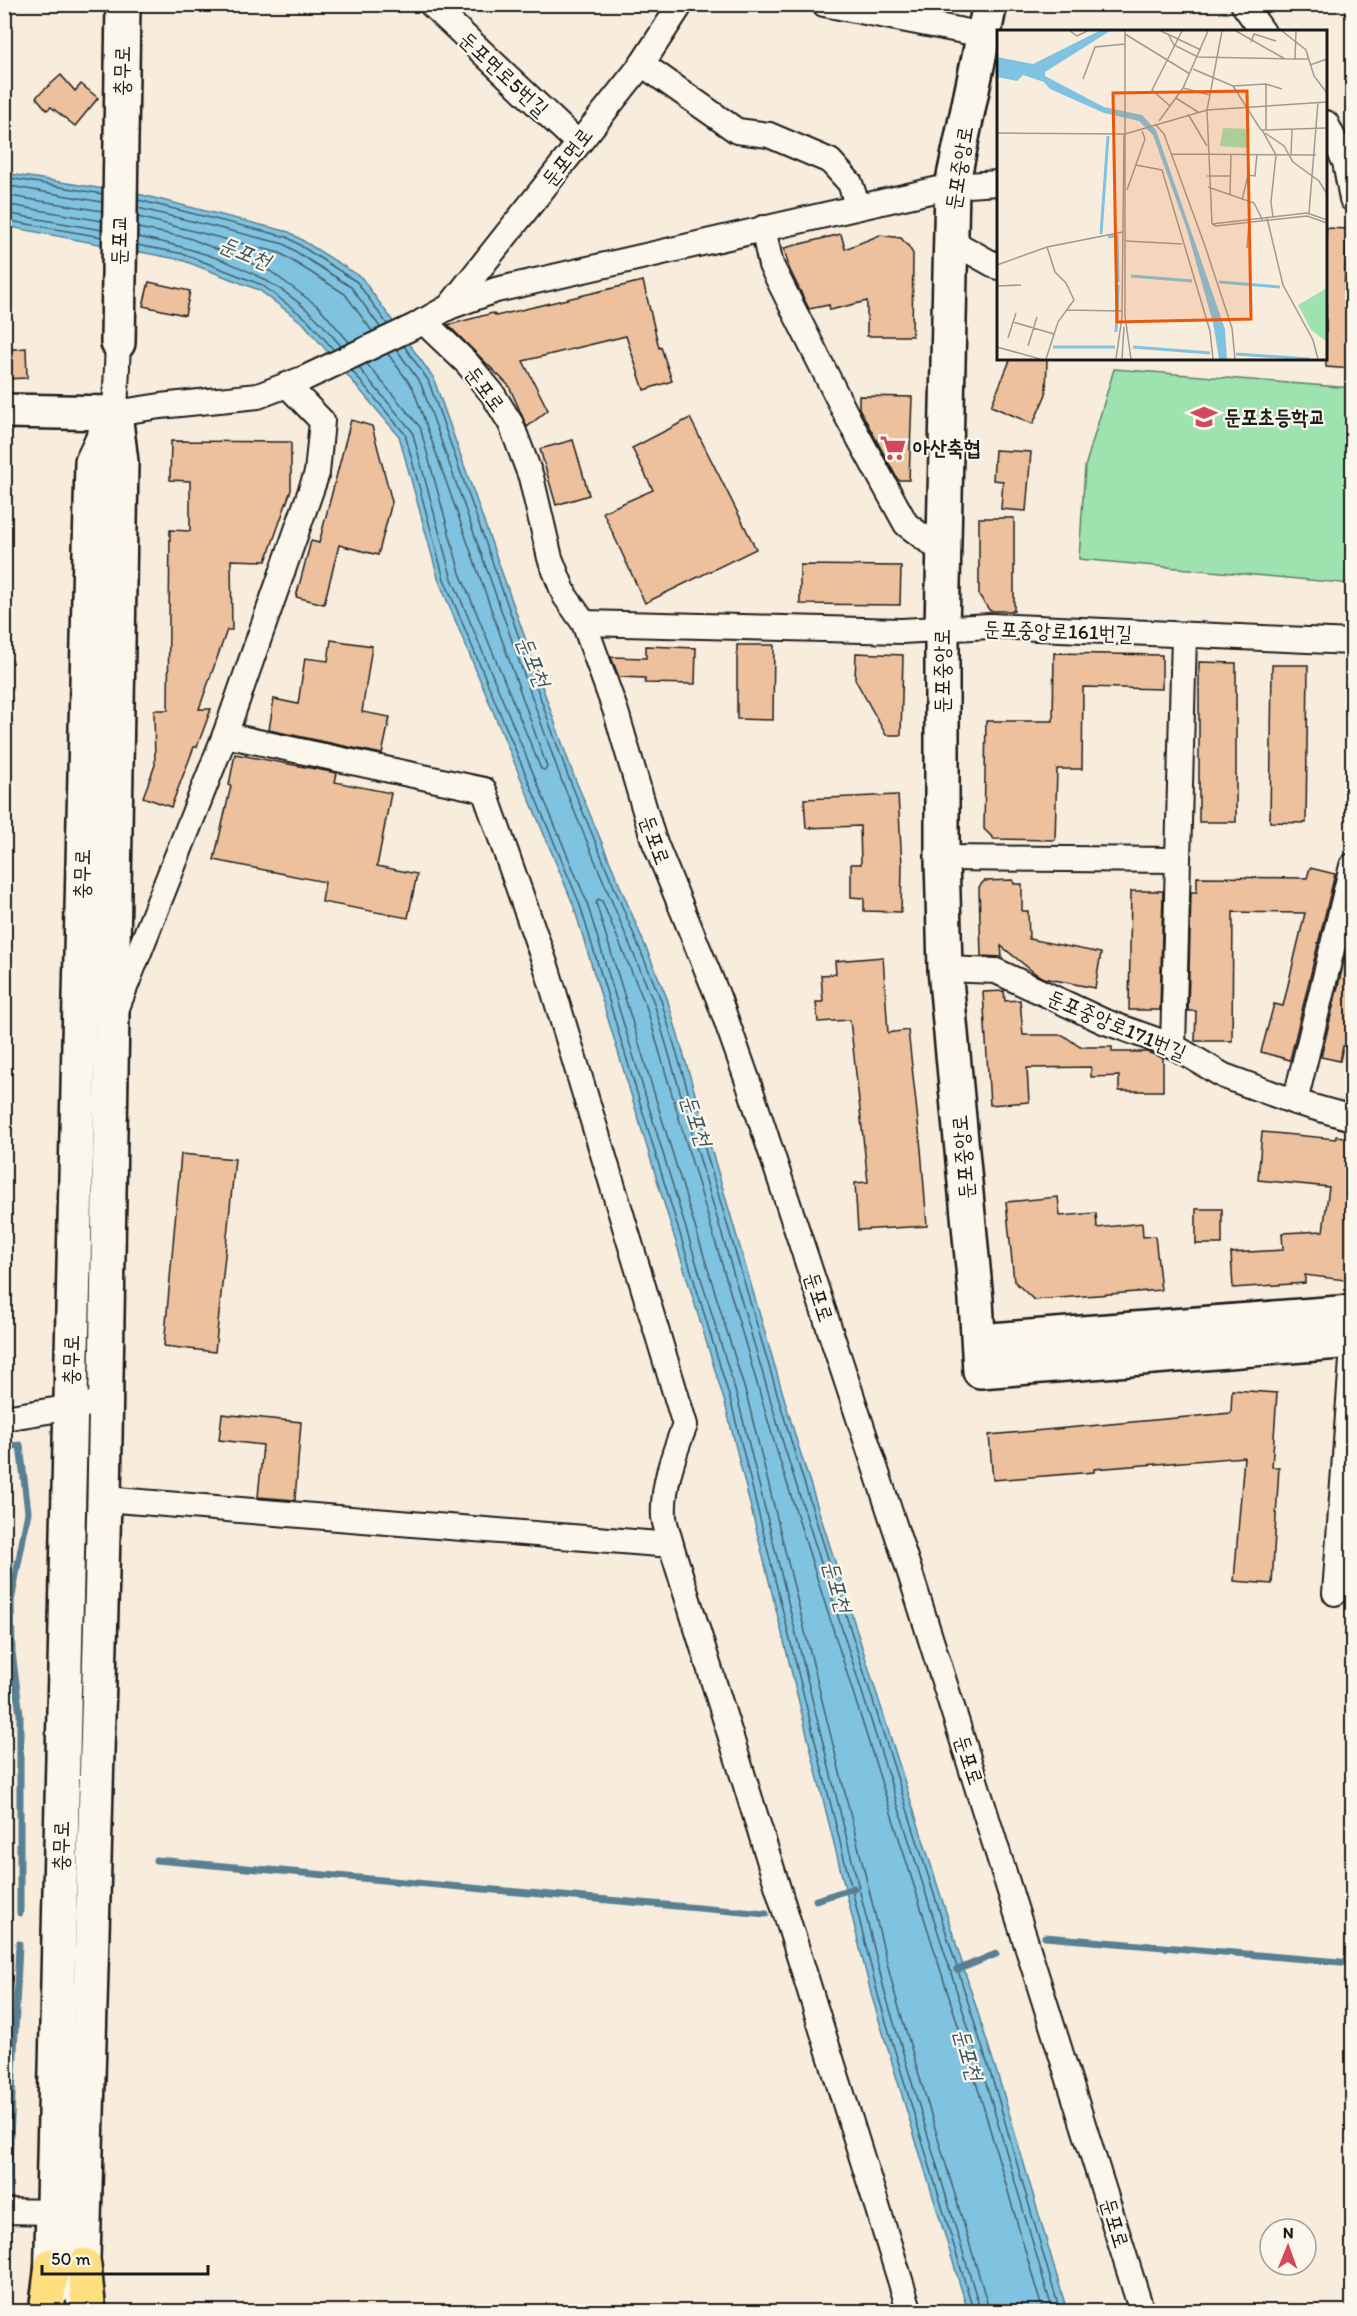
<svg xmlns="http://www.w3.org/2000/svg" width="1357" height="2316" font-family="Itim,'Poor Story',sans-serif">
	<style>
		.green { fill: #9ee3af; stroke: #5d8066; stroke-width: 1.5 }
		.water { fill: #80c3e0; stroke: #588092; stroke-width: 1.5 }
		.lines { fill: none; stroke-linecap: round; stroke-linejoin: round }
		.shore { stroke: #445f6a; stroke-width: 1.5 }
		.stream { stroke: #588092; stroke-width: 7 }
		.building { fill: #eec19e; stroke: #1c1c1c; stroke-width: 1.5 }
		.street-casing { stroke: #1c1c1c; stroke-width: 28 }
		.secondary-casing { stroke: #1c1c1c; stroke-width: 38 }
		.primary-casing { stroke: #1c1c1c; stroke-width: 38 }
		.highway-casing { stroke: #1c1c1c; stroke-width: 38 }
		.street { stroke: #fbf7ec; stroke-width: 24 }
		.secondary { stroke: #fbf7ec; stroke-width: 33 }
		.primary { stroke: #fedf80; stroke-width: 33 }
		.highway { stroke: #fedf80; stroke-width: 33 }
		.labels { text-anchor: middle; stroke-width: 4.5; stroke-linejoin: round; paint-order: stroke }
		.street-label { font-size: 21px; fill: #1c1c1c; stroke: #fbf7ec }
		.poi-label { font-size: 21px; font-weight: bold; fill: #1c1c1c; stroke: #fbf7ec; text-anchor: start }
		.water-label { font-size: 22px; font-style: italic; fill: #3f5661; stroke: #fbf7ec }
		.inset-river { fill: none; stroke: #80c3e0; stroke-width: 3 }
		.inset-road { fill: none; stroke: #a0998f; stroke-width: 1.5 }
		.view { fill: #e8590c; fill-opacity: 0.15; stroke: #e8590c; stroke-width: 3 }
		.inset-edge { fill: none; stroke: #1c1c1c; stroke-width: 3 }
	</style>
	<rect width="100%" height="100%" fill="#f8ecdc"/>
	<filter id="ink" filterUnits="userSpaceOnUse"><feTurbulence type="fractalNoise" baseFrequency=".0167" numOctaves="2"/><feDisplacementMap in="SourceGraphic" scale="12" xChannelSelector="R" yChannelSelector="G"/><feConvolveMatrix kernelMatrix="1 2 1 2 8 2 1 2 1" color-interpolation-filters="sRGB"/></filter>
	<g filter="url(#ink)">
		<path class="green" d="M1114 369 1352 388V584L1079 559 1085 467Z"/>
		<path class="water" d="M4 171 16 175 142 195 289 232 361 277 433 377 573 774 667 998 797 1442 1002 2089 1067 2311H968L872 1997 725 1403 573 904 439 581 399 436 304 324 259 290 182 260 5 226Z"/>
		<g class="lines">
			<g class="shore">
				<path d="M4 177 102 194"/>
				<path d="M4 185 102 202"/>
				<path d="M4 195 102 211"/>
				<path d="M138 200 287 237 357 282 387 324"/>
				<path d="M4 204 102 221"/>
				<path d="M138 208 284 244 351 287 380 327"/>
				<path d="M4 213 102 230"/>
				<path d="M138 217 280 253 345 294 372 331"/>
				<path d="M4 220 102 237"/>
				<path d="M138 228 189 238 270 271 319 307 349 342"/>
				<path d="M138 237C200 249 266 270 313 315 323 324 332 336 341 346"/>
				<path d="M137 245 184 254 262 285 308 320 334 350"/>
				<path d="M404 346 428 380 568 776 661 1000 792 1444 996 2091 1060 2312"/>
				<path d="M397 350 421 384 561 779 654 1003 784 1446 989 2093 1053 2312"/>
				<path d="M367 364 420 427 460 573 541 769 545 770 547 767 413 388 388 354"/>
				<path d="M359 368 412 431 451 576 586 900 738 1400 885 1993 981 2312"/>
				<path d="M352 371 405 434 444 579 579 902 731 1402 878 1995 974 2312"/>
				<path d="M990 2312 894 1991 747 1397 596 903 598 899 602 901 646 1006 776 1448 980 2095 1043 2312"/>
			</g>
			<g class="stream">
				<path d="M4 1447 20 1445 28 1512 11 1601 12 1652 20 1715V1913"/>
				<path d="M156 1860 766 1914"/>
				<path d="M816 1900 854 1888"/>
				<path d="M1045 1937 1352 1963"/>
				<path d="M957 1970 996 1954"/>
				<path d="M7 2204 19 1944"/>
				<path d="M4 2251 6 2224"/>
			</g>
		</g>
		<g class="building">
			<path d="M61 75 75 91 81 84 98 98 75 126 51 107 47 110 36 97Z"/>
			<path d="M1326 228 1347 229 1344 294H1353V369L1326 367Z"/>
			<path d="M841 234 845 249 880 235 901 238 909 247 913 254 912 336H867V301L830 310 829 305 809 309 789 268 784 248Z"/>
			<path d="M643 281 659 348 661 347 672 381 644 390 626 336 523 361 548 410 527 427 509 386 448 325 493 313 496 316Z"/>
			<path d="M149 282 190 291 185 315 143 306Z"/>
			<path d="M26 348 27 378 4 379V350Z"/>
			<path d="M1011 358H1047L1046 394 1033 424 991 406Z"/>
			<path d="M859 396 912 397 909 480H898L859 408Z"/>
			<path d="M690 418 756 549 645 603 603 512 653 490 632 448Z"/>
			<path d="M351 420 372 426 392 502 378 555 339 545 324 604 296 597 311 541 319 543Z"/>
			<path d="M573 440 589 495 556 505 540 449Z"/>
			<path d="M171 441 291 442V490L266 561 231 560 232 630H227L199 709H211L197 747H194L171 807 143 797 155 765 154 710H168L170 530 190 531V481L170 480Z"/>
			<path d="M995 450 1031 452 1026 511 1001 509 1003 481 993 480Z"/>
			<path d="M979 518H1014V611H990L979 595Z"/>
			<path d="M800 565 901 566 900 605 800 604Z"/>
			<path d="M331 640 372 646 362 712 390 717 382 754 269 730 274 699 298 704 305 658 328 661Z"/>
			<path d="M737 645H774L773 720 737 719Z"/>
			<path d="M646 646 696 648 695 684 645 683V678L619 677 611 657 646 658Z"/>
			<path d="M856 653 903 655 901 735H886L855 679Z"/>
			<path d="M1054 653 1162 655V689L1083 687 1082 769H1057L1055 840 994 839 984 829 986 721H1053Z"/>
			<path d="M1199 662 1236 663V822H1199Z"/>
			<path d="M1272 665H1308L1306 823 1270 822Z"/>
			<path d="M235 754 337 773 335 782 391 793 377 866 417 874 408 918 322 902 325 882 214 860 231 786 229 785Z"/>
			<path d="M898 795 902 866 901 912 864 911V898L851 897V864H861L860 826 806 828 804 799Z"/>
			<path d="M1310 868 1335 874 1290 1060 1261 1052 1274 1004 1283 1006 1305 913 1233 912 1232 1041H1195L1196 1011H1188L1191 892H1197V877L1307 878Z"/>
			<path d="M1013 880 1014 884H1022V911H1028L1029 939 1101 953 1095 988 1044 978 1036 974 1001 946 1002 957 981 956 979 887 984 881Z"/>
			<path d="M1131 891H1163L1160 1010H1129Z"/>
			<path d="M1351 932 1353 933V1049L1343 1046 1340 1061 1321 1057Z"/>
			<path d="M883 957 888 1033 908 1030 921 1149 927 1226 858 1230 855 1183 868 1182 850 1020 818 1022 816 1002H823L821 975 836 974 835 961Z"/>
			<path d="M1004 991 1005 1001 1020 1000 1023 1035H1063L1080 1047H1112V1052H1147L1163 1058V1091H1119V1076L1091 1077V1067L1027 1068 1029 1102 990 1105 983 992Z"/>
			<path d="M1262 1132 1336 1139V1136L1353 1138V1281L1305 1275V1283L1233 1288 1231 1253 1283 1250 1282 1233 1323 1231 1329 1187 1258 1180Z"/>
			<path d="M181 1154 235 1159 215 1352 164 1346Z"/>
			<path d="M1058 1197 1060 1216 1096 1213 1097 1228 1142 1223 1143 1237 1155 1236 1161 1290 1034 1300 1014 1281 1006 1202Z"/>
			<rect x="1196" y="1209" width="26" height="35"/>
			<path d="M1232 1390 1277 1393 1272 1467H1279L1272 1584 1234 1581 1244 1457 1094 1469V1472L993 1480 989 1435 1231 1413Z"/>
			<path d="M222 1414 301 1422 295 1500 258 1497 263 1445 219 1440Z"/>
		</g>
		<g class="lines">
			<g class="street-casing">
				<g id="street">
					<path d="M431 4 578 143"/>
					<path d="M824 4 984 35"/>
					<path d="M1243 4 1263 32"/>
					<path d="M642 64 737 131 769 135 830 161 850 183 858 207"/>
					<path d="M1326 123 1345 162 1352 199"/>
					<path d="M763 228 771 265 849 420 906 524 944 553"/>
					<path d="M951 241 998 267"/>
					<path d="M449 307 642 64 681 4"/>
					<path d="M423 321 467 363 492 393 511 424 531 477 550 558 565 596 584 623 616 712 653 838 718 997 747 1079 909 1570 1142 2312"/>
					<path d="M118 343 115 413 160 406 258 396 305 378 415 326 449 307 496 290 952 186 998 183"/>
					<path d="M584 623 902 631 990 626 1352 642"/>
					<path d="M225 735 484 790 547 969 685 1425C674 1453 662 1487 664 1517 665 1526 669 1536 671 1545L910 2312"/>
					<path d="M942 858 1177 860"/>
					<path d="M945 969 996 971 1103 1021 1173 1046 1224 1076 1295 1102 1352 1118"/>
					<path d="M118 1005 225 735 317 473 322 421 288 386"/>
					<path d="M1173 1046 1184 636"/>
					<path d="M1295 1102 1352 866"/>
					<path d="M4 1418 104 1402"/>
					<path d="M104 1499 671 1545"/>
					<path d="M1335 1593 1352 1360"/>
					<path d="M4 2211 54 2212"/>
				</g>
			</g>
			<g class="secondary-casing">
				<g id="secondary">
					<path d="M990 4 952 186 942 629V858L945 969 976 1300 980 1371 1352 1341"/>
					<path d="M118 343 123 4"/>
					<path d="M4 411 115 413"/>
					<path d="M979 1341 1352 1312"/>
					<path d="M51 2293 92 462 115 413"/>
					<path d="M82 2295 104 1499 121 462 115 413"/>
				</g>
			</g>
			<g class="primary-casing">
				<path id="primary" d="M84 2265 89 2312"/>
			</g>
			<g class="highway-casing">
				<path id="highway" d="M46 2312 52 2265"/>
			</g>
			<use href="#street" class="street"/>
			<use href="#secondary" class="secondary"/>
			<use href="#primary" class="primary"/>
			<use href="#highway" class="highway"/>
		</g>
	</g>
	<defs>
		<g id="school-bare" transform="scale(2.07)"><path d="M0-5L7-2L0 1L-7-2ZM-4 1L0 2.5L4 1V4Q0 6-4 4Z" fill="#d1495b" stroke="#fbf7ec" stroke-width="2.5" paint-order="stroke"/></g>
		<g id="supermarket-bare" transform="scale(2.07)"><path d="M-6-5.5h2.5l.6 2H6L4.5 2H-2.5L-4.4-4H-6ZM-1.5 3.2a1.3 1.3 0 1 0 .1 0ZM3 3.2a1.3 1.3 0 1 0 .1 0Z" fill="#d1495b" stroke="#fbf7ec" stroke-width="2.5" paint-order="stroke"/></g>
	</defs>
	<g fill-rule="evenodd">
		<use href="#school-bare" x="1204" y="417"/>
		<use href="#supermarket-bare" x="893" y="448"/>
	</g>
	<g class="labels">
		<g class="street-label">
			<text transform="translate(122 71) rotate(-89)" y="7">충무로</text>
			<text transform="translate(504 74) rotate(43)" y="7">둔포면로5번길</text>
			<text transform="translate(567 157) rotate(-52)" y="7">둔포면로</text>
			<text transform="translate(959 168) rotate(-81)" y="7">둔포중앙로</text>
			<text transform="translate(119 240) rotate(-89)" y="7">둔포교</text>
			<text transform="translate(485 389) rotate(53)" y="7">둔포로</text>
			<text transform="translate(1058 631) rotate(2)" y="7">둔포중앙로161번길</text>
			<text transform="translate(942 671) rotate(-90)" y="7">둔포중앙로</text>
			<text transform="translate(655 840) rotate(70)" y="7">둔포로</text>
			<text transform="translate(82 874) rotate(-89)" y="7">충무로</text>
			<text transform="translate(1117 1025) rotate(23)" y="7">둔포중앙로171번길</text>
			<text transform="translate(963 1157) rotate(-95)" y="7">둔포중앙로</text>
			<text transform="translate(819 1297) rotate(72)" y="7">둔포로</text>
			<text transform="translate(71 1360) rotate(-89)" y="7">충무로</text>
			<text transform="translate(969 1760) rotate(72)" y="7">둔포로</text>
			<text transform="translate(61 1846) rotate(-89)" y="7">충무로</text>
			<text transform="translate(1115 2223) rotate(73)" y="7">둔포로</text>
		</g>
		<g class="poi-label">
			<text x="1224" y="424">둔포초등학교</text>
			<text x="913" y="455">아산축협</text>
		</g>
		<g class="water-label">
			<text transform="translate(245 252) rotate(22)" y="8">둔포천</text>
			<text transform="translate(534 661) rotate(67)" y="8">둔포천</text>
			<text transform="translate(697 1120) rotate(71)" y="8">둔포천</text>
			<text transform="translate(838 1586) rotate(74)" y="8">둔포천</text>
			<text transform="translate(969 2054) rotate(74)" y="8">둔포천</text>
		</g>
	</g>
	<g transform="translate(997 30)">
		<rect width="330" height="330" fill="#f8ecdc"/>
		<path d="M226 98 253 99 251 118 223 116ZM330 258V312L314 300 301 275Z" fill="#9ee3af"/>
		<path d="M102 1H113L48 42V46L107 77 145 85 159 100 228 299 230 329H222L216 293 190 200 156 105 142 91 107 83 53 59 47 52 26 45 20 51 0 47V27L36 34Z" fill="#80c3e0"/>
		<path class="inset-river" d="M104 204 111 106M111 207 120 206 121 252M134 246 195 251M222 252 283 257M120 280 121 255M119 302 120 283M56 317H118M136 317 213 323M239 324 312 329"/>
		<path class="inset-road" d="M73 1 80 6 90 1M128 1V287M164 1 204 20M239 1 288 29M285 1 309 20 317 46 330 63M299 1 298 29H311M128 4 193 44M171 4 177 15 201 27 298 29M254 12 257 4 279 11M313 35 330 29M196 39 236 56 269 54 285 59M86 49 98 17 128 14M269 54V99M236 56 264 100 330 98M186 58 213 65M179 68 201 82M173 76 155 60 185 1M191 84 210 116M162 91 186 58 211 1M158 94 167 104 208 216 235 298 238 329M265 100 279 125 274 172 276 187M0 103 128 104M268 103 287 116 296 132 322 151 330 164M128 104 210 80 330 72M174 124 319 125M294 124 295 100M139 135 165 140 213 301 216 329M210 146H233M211 157 257 173 266 191M130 160 148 109 145 101M233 164 234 124M245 170 251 145 258 146 260 124M312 183 321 72M270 188 286 255 316 310 321 329M215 194 210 80 225 1M215 194 219 196 310 186 330 193M215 194 310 183 330 190M129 211 185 214M250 218 252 193M0 235 50 217 126 202M0 256 24 255M70 280 125 281M128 286 134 329M125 288 127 104M16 292 57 304M11 308 19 283M31 316 40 287M0 317 43 329M49 329 61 292 77 270 69 253 58 242 50 217M119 329 125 287M125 329 127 297"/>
		<path class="view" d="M250 61 254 289 120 292 116 63Z"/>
		<rect width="330" height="330" class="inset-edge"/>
	</g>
	<rect width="1357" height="2316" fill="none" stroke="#fbf7ec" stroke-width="24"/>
	<rect x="12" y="12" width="1333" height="2292" fill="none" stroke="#1c1c1c" stroke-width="2" filter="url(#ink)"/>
	<g transform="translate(1288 2247) rotate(1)"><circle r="28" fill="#fbf7ec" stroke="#a29f99" stroke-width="1.5"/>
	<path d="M0-4.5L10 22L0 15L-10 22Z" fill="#d1495b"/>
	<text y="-9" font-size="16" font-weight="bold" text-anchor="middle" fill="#1c1c1c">N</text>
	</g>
	<path d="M42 2265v9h166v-9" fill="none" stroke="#1c1c1c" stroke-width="3"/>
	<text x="51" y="2265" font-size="18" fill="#1c1c1c" stroke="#fbf7ec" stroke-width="4.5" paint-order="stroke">50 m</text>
</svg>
